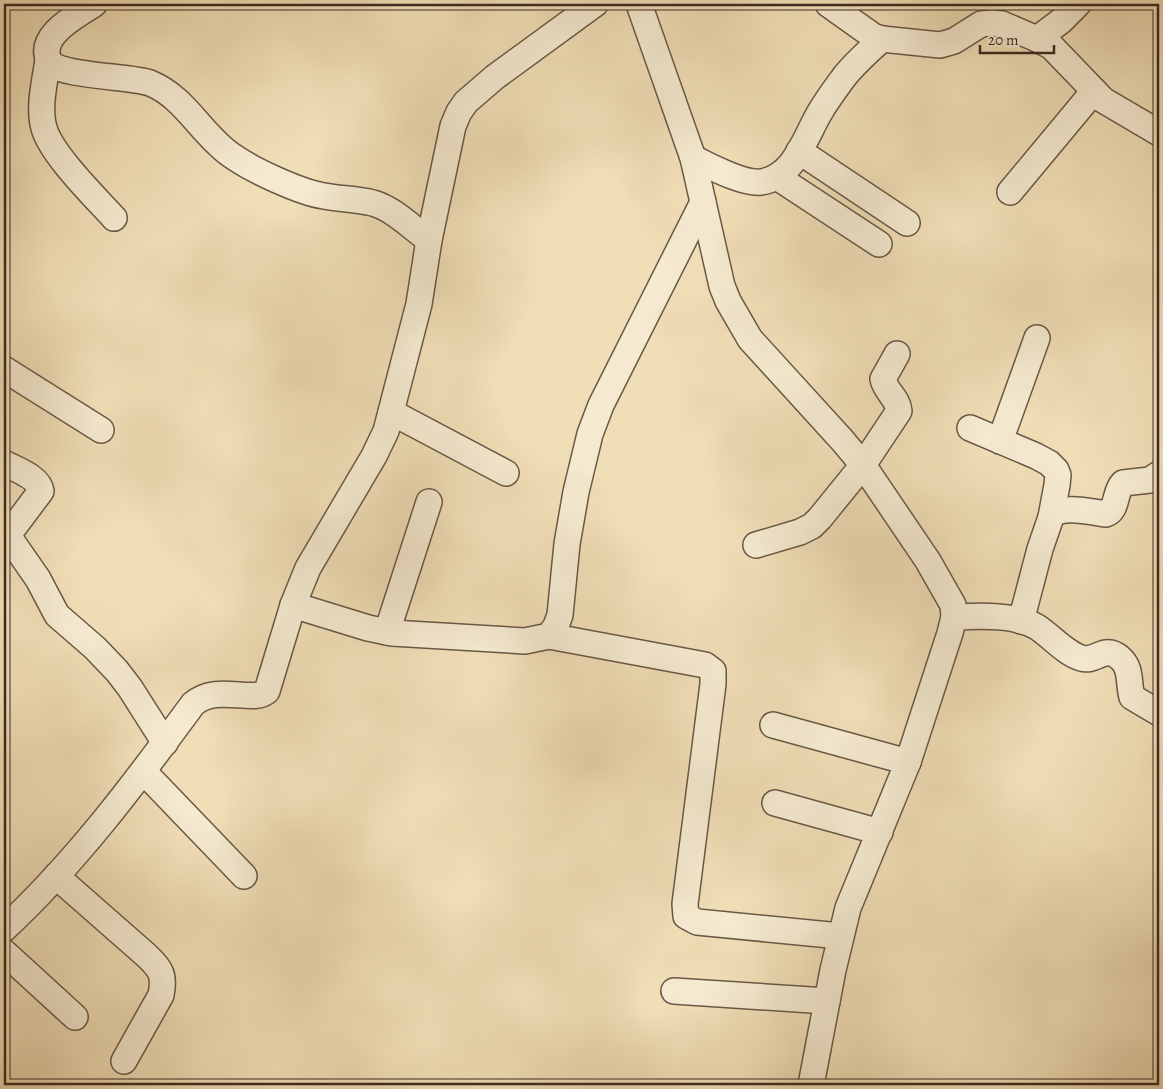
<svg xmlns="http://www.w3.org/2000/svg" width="1163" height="1089" font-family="Alegreya,serif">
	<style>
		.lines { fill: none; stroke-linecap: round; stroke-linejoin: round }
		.minor-casing { stroke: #695847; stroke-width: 28 }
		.minor { stroke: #f5ead0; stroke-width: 25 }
	</style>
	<rect width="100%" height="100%" fill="#f0deb6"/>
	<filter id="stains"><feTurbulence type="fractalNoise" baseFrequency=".004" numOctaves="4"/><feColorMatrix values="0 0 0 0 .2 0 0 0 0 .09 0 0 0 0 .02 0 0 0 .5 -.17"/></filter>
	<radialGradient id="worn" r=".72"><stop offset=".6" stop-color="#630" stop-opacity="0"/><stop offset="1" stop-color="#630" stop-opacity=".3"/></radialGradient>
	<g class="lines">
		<g class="minor-casing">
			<g id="minor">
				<path d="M94 4C77 16 37 35 49 61 55 76 131 76 150 83 185 97 201 134 231 155 252 170 299 192 324 196 340 199 357 199 373 203 394 209 412 228 429 240"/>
				<path d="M639 4 693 158 722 286 728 301 750 339 842 440 863 465 928 561 953 605 954 617 950 633 908 762 848 908 833 970 811 1085"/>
				<path d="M828 4 873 36 882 39 940 45 954 41 981 24 992 23 1002 24 1037 39 1052 47 1103 100 1159 133"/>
				<path d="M1037 39 1061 21 1078 4"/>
				<path d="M48 60C45 81 38 107 44 128 51 154 95 197 114 218"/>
				<path d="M799 151 907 223"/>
				<path d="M693 158C710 166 742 184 761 182 795 177 805 137 820 112 827 100 836 88 844 77 855 63 869 51 882 39"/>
				<path d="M777 177 879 244"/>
				<path d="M1010 192 1094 91"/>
				<path d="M4 369 101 430"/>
				<path d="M391 412 506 473"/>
				<path d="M970 428 1036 456 1049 463 1056 470 1058 475 1057 485 1051 517"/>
				<path d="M1000 441 1037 338"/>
				<path d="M4 463C15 469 39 477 41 491L8 535"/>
				<path d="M4 530 38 579 57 615 95 648 117 671 130 688 165 743"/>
				<path d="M756 545 800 532 812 526 820 518 863 465 899 411C898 398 885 391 883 379L897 354"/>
				<path d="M293 605 368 628 392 633 525 641 549 636 556 626 560 615 567 544 576 492 590 434 601 405 703 202"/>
				<path d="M954 617C979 616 1015 614 1037 627 1051 636 1065 653 1081 658 1096 663 1104 644 1120 658 1132 668 1128 683 1132 697L1159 713"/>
				<path d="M1021 621 1040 549 1051 517C1061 504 1091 512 1106 514 1118 510 1114 492 1123 483L1150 480 1159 474"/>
				<path d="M387 632 429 502"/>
				<path d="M549 636 705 665 713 671V684L685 904 686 916 697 922 840 936"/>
				<path d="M773 725 908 762"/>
				<path d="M144 772 244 876"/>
				<path d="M775 803 880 832"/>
				<path d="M56 876 146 955C161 969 165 975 161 995L124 1061"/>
				<path d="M4 929C76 862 135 783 193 704 217 683 253 704 267 691L293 605 308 568 374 456 386 431 419 304 429 240 453 126 459 112 466 102 495 77 595 4"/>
				<path d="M4 952 75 1017"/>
				<path d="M674 991 827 1001"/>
			</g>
		</g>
		<use href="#minor" class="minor"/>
	</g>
	<rect width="1163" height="1089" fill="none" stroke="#f0deb6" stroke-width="20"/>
	<rect x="5" y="5" width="1153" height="1079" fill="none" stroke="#3c2b22" stroke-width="2.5"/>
	<rect x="10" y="10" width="1143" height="1069" fill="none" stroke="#3c2b22"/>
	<path d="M980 45v8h74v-8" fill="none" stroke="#3c2b22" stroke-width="2.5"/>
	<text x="988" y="45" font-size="15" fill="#3c2b22" stroke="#f5ead0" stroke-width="4" paint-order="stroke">20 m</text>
	<rect width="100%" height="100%" filter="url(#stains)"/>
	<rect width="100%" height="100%" fill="url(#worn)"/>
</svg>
